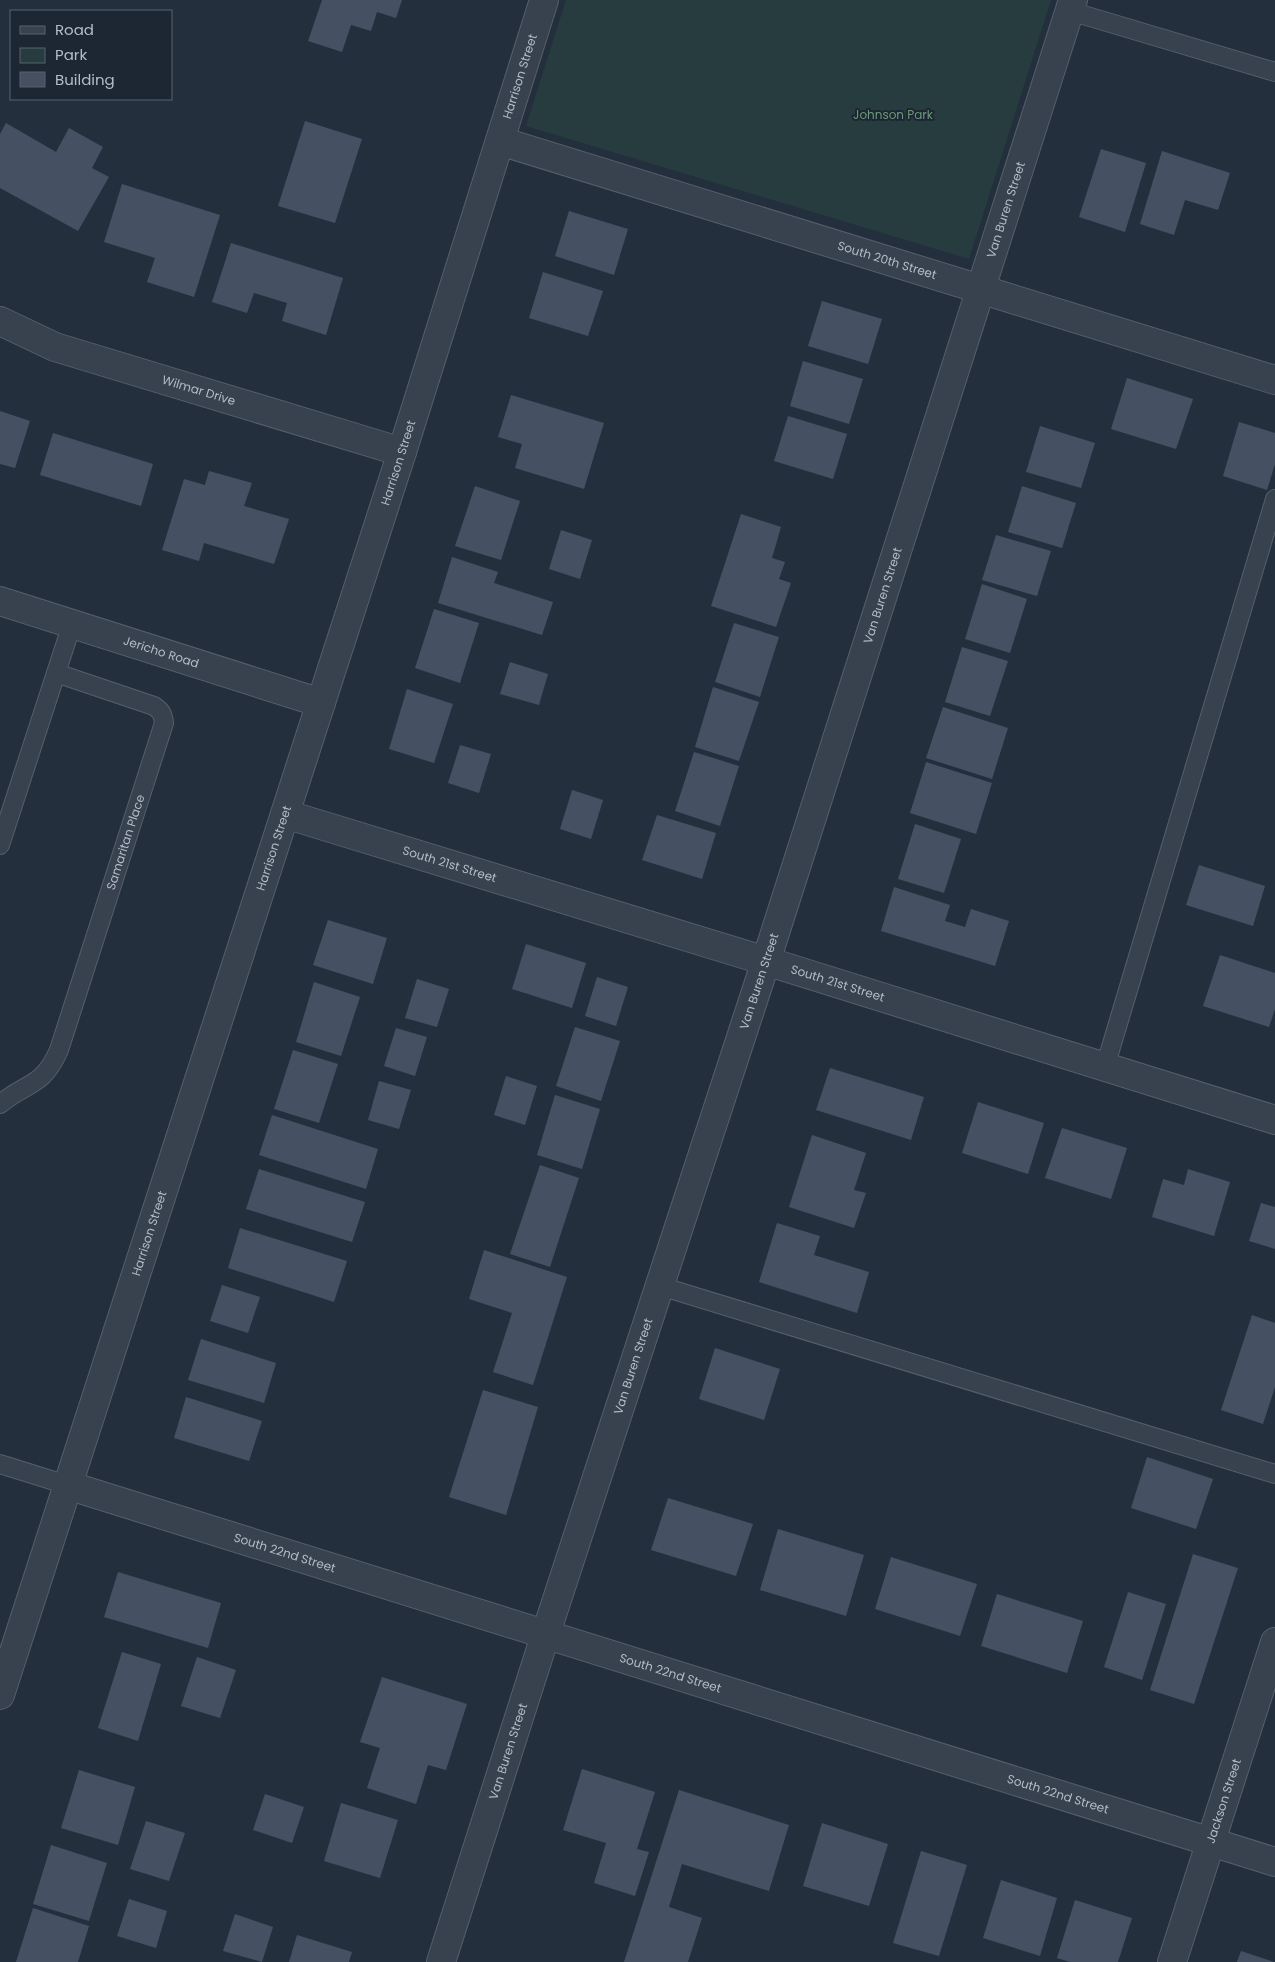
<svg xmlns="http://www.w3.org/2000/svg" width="1275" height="1962" font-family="Poppins,sans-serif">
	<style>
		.green { fill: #263c3f }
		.building { fill: #455162 }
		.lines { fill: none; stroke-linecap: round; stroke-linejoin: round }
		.service-casing { stroke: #565f6c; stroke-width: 20 }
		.minor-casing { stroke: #565f6c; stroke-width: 30 }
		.tertiary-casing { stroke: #565f6c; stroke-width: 30 }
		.service { stroke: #38414e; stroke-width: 18 }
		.minor { stroke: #38414e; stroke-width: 28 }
		.tertiary { stroke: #38414e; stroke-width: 28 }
		.labels { text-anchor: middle; stroke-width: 4; stroke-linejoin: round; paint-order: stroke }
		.street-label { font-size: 12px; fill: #b4bcc9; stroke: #1d2633 }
		.park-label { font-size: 12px; fill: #6b9a76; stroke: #1d2633 }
	</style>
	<rect width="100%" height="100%" fill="#242f3e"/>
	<path class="green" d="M566 0H1051L969 259 526 126Z"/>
	<g class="building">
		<path d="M322 0H402L396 18 377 12 371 31 351 25 342 52 308 41Z"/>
		<path d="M305 121 362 139 335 223 278 206Z"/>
		<path d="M6 123 56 152 69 128 103 147 92 168 109 177 78 231 0 188V134Z"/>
		<path d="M1101 149 1146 163 1125 232 1079 217Z"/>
		<path d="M1162 151 1230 173 1218 210 1185 200 1174 235 1140 224Z"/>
		<path d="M122 184 220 215 194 297 147 282 155 258 104 242Z"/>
		<path d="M569 211 628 229 614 275 555 256Z"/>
		<path d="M231 243 343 278 326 335 282 321 287 303 254 293 247 313 212 302Z"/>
		<path d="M543 272 603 291 588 336 529 318Z"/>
		<path d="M822 301 882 319 868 364 808 346Z"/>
		<path d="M803 361 863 379 849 424 790 406Z"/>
		<path d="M1127 378 1193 399 1176 449 1111 429Z"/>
		<path d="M511 395 604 423 584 489 515 468 522 444 498 437Z"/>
		<path d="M0 411 30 421 15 468 0 464Z"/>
		<path d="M788 416 847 434 833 479 774 461Z"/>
		<path d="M1239 422 1275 433V464L1267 490 1223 476Z"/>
		<path d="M1040 426 1095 443 1081 488 1026 472Z"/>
		<path d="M53 433 153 464 141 506 40 475Z"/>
		<path d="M209 471 252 483 244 506 289 519 274 564 204 543 199 561 162 550 184 479 205 485Z"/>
		<path d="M475 486 520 501 501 560 455 546Z"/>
		<path d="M1022 486 1076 503 1062 548 1008 532Z"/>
		<path d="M741 514 781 527 772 558 785 562 779 579 791 583 776 627 711 606Z"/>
		<path d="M561 530 592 540 580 579 549 569Z"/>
		<path d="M996 535 1051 551 1037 596 982 580Z"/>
		<path d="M452 557 498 572 494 583 553 602 542 635 438 603Z"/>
		<path d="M982 584 1027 599 1010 653 965 639Z"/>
		<path d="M434 609 479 623 460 683 415 668Z"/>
		<path d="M734 623 779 637 760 697 715 682Z"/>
		<path d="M962 647 1008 661 990 716 945 702Z"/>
		<path d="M510 662 548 674 539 705 500 694Z"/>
		<path d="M713 687 759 702 739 761 695 747Z"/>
		<path d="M407 689 453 704 434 763 389 749Z"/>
		<path d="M943 707 1008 728 992 779 926 758Z"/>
		<path d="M460 745 491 754 479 793 448 783Z"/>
		<path d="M694 752 739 766 720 826 675 811Z"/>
		<path d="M926 762 992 783 976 834 910 813Z"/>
		<path d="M572 790 603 800 591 839 560 829Z"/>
		<path d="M657 815 716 833 702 879 642 860Z"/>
		<path d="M915 824 961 839 944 893 898 879Z"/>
		<path d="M1199 865 1265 886 1253 926 1186 905Z"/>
		<path d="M894 887 950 905 945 921 965 927 971 909 1009 921 995 966 881 931Z"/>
		<path d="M328 920 387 938 373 984 313 965Z"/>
		<path d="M526 944 586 963 572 1008 512 989Z"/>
		<path d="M1220 955 1275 973V1009L1269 1027 1203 1006Z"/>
		<path d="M597 977 628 987 616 1026 585 1016Z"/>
		<path d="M417 979 449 989 437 1027 405 1018Z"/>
		<path d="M314 982 360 997 341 1056 296 1042Z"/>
		<path d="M575 1027 620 1041 601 1101 556 1086Z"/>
		<path d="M396 1028 427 1037 415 1076 384 1066Z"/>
		<path d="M293 1050 338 1064 319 1123 274 1109Z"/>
		<path d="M830 1068 924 1097 911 1140 816 1110Z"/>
		<path d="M506 1076 537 1086 525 1125 494 1115Z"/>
		<path d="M379 1081 411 1090 399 1129 368 1120Z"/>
		<path d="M555 1095 600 1109 582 1169 537 1155Z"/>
		<path d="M978 1102 1044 1123 1028 1174 962 1153Z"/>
		<path d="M272 1115 378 1149 366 1189 259 1155Z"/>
		<path d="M1062 1128 1127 1148 1111 1199 1045 1178Z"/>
		<path d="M812 1135 866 1153 854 1190 866 1193 854 1228 789 1207Z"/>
		<path d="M540 1165 579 1178 550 1267 510 1254Z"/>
		<path d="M259 1169 365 1202 352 1242 246 1209Z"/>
		<path d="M1188 1169 1230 1182 1214 1236 1152 1217 1163 1179 1184 1185Z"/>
		<path d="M1261 1203 1275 1207V1249L1249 1241Z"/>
		<path d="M777 1223 820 1236 814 1255 869 1272 857 1313 759 1282Z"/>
		<path d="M240 1228 347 1261 334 1302 228 1268Z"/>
		<path d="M484 1250 567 1277 533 1385 493 1372 512 1313 469 1299Z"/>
		<path d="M222 1285 260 1297 248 1333 210 1321Z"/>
		<path d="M1252 1315 1275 1323V1387L1263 1424 1221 1410Z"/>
		<path d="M201 1339 276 1363 264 1403 188 1380Z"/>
		<path d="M715 1348 780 1369 764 1420 699 1399Z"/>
		<path d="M483 1390 538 1407 506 1515 449 1497Z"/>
		<path d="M186 1397 262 1421 249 1461 174 1438Z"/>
		<path d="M1147 1457 1213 1479 1196 1529 1131 1508Z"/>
		<path d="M668 1498 753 1524 736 1576 651 1550Z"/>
		<path d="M778 1529 864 1555 846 1616 760 1590Z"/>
		<path d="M1193 1554 1238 1568 1194 1704 1150 1690Z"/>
		<path d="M891 1557 977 1584 960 1636 875 1609Z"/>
		<path d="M118 1572 221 1603 208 1648 104 1617Z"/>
		<path d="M1128 1592 1166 1604 1142 1680 1104 1667Z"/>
		<path d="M997 1594 1083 1621 1067 1673 981 1646Z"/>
		<path d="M122 1652 161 1664 138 1741 98 1728Z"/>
		<path d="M197 1657 236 1670 220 1718 181 1706Z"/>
		<path d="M382 1677 467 1704 446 1770 428 1765 416 1804 367 1788 380 1748 360 1742Z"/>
		<path d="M582 1769 655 1792 637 1849 649 1852 635 1896 594 1883 606 1843 563 1830Z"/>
		<path d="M79 1770 135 1787 118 1845 61 1828Z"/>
		<path d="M679 1790 789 1825 769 1891 682 1864 669 1907 702 1918 688 1962H624Z"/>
		<path d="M265 1794 304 1807 292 1843 253 1830Z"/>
		<path d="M341 1803 398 1820 380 1878 324 1861Z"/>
		<path d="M146 1821 185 1833 169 1881 130 1869Z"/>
		<path d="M822 1823 888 1844 869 1906 803 1886Z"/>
		<path d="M51 1845 107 1863 89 1921 33 1904Z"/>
		<path d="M921 1851 967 1865 939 1956 893 1943Z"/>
		<path d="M1001 1880 1057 1898 1040 1956 983 1938Z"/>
		<path d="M129 1899 167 1911 156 1948 117 1936Z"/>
		<path d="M1075 1900 1132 1918 1118 1962H1070L1057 1958Z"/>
		<path d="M33 1908 89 1926 78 1962H16Z"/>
		<path d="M235 1914 273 1927 262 1962 223 1951Z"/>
		<path d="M297 1935 352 1952 349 1962H289Z"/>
		<path d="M1241 1951 1274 1962H1237Z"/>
	</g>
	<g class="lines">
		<g class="service-casing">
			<g id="service">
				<path d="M1070 11 1275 72"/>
				<path d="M0 845 56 673"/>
				<path d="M1105 1067 1275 499"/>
				<path id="s1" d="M0 1104C28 1081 42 1088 59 1050L164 723C163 714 161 711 154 706L56 673 72 624"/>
				<path d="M660 1286 1275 1474"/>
				<path d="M0 1464 67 1485"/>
			</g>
		</g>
		<g class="minor-casing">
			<g id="minor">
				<path id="s2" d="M500 141 1275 380"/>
				<path id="s3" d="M0 321 55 347 402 452"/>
				<path id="s4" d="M0 601 321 703"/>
				<path id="s5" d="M285 814 766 961 1275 1120"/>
				<path id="s6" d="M67 1485 1275 1862"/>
				<path id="s7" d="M441 1962 546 1633 766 961 1073 0"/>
				<path id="s8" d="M1172 1962 1275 1642"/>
			</g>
		</g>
		<g class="tertiary-casing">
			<g id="tertiary">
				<path id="s9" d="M0 1695 402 452 544 0"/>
			</g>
		</g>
		<use href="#service" class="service"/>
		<use href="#minor" class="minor"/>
		<use href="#tertiary" class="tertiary"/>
	</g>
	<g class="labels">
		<g class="street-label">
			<text dy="4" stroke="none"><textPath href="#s9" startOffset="1700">Harrison Street</textPath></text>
			<text dy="4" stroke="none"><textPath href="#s7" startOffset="1841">Van Buren Street</textPath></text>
			<text dy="4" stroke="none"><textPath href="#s2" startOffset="405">South 20th Street</textPath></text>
			<text dy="4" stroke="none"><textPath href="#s3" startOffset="211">Wilmar Drive</textPath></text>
			<text dy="4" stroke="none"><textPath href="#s9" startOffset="1295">Harrison Street</textPath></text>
			<text dy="4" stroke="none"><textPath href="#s7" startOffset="1436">Van Buren Street</textPath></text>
			<text dy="4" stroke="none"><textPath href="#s4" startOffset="169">Jericho Road</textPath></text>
			<text dy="4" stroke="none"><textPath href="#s1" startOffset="300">Samaritan Place</textPath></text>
			<text dy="4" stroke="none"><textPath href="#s9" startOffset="890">Harrison Street</textPath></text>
			<text dy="4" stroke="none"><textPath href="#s5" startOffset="172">South 21st Street</textPath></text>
			<text dy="4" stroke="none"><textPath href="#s7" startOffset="1031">Van Buren Street</textPath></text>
			<text dy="4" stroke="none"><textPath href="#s5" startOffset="578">South 21st Street</textPath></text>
			<text dy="4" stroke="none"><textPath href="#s9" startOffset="485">Harrison Street</textPath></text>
			<text dy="4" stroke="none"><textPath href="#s7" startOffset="626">Van Buren Street</textPath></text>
			<text dy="4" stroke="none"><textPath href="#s6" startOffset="228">South 22nd Street</textPath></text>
			<text dy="4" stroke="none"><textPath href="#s6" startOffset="632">South 22nd Street</textPath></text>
			<text dy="4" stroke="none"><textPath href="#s7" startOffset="221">Van Buren Street</textPath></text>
			<text dy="4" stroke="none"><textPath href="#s6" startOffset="1038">South 22nd Street</textPath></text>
			<text dy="4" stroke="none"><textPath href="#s8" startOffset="169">Jackson Street</textPath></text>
		</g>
		<g class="park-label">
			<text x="893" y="119">Johnson Park</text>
		</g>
	</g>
	<rect x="10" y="10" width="162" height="90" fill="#1d2633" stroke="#59626f"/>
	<rect x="20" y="26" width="25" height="8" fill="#38414e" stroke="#59626f"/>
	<text x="55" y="35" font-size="15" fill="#b4bcc9">Road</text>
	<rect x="20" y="48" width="25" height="15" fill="#263c3f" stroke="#59626f"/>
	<text x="55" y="60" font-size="15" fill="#b4bcc9">Park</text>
	<rect x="20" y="72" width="25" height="15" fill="#455162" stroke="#59626f"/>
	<text x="55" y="85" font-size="15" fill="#b4bcc9">Building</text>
</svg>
